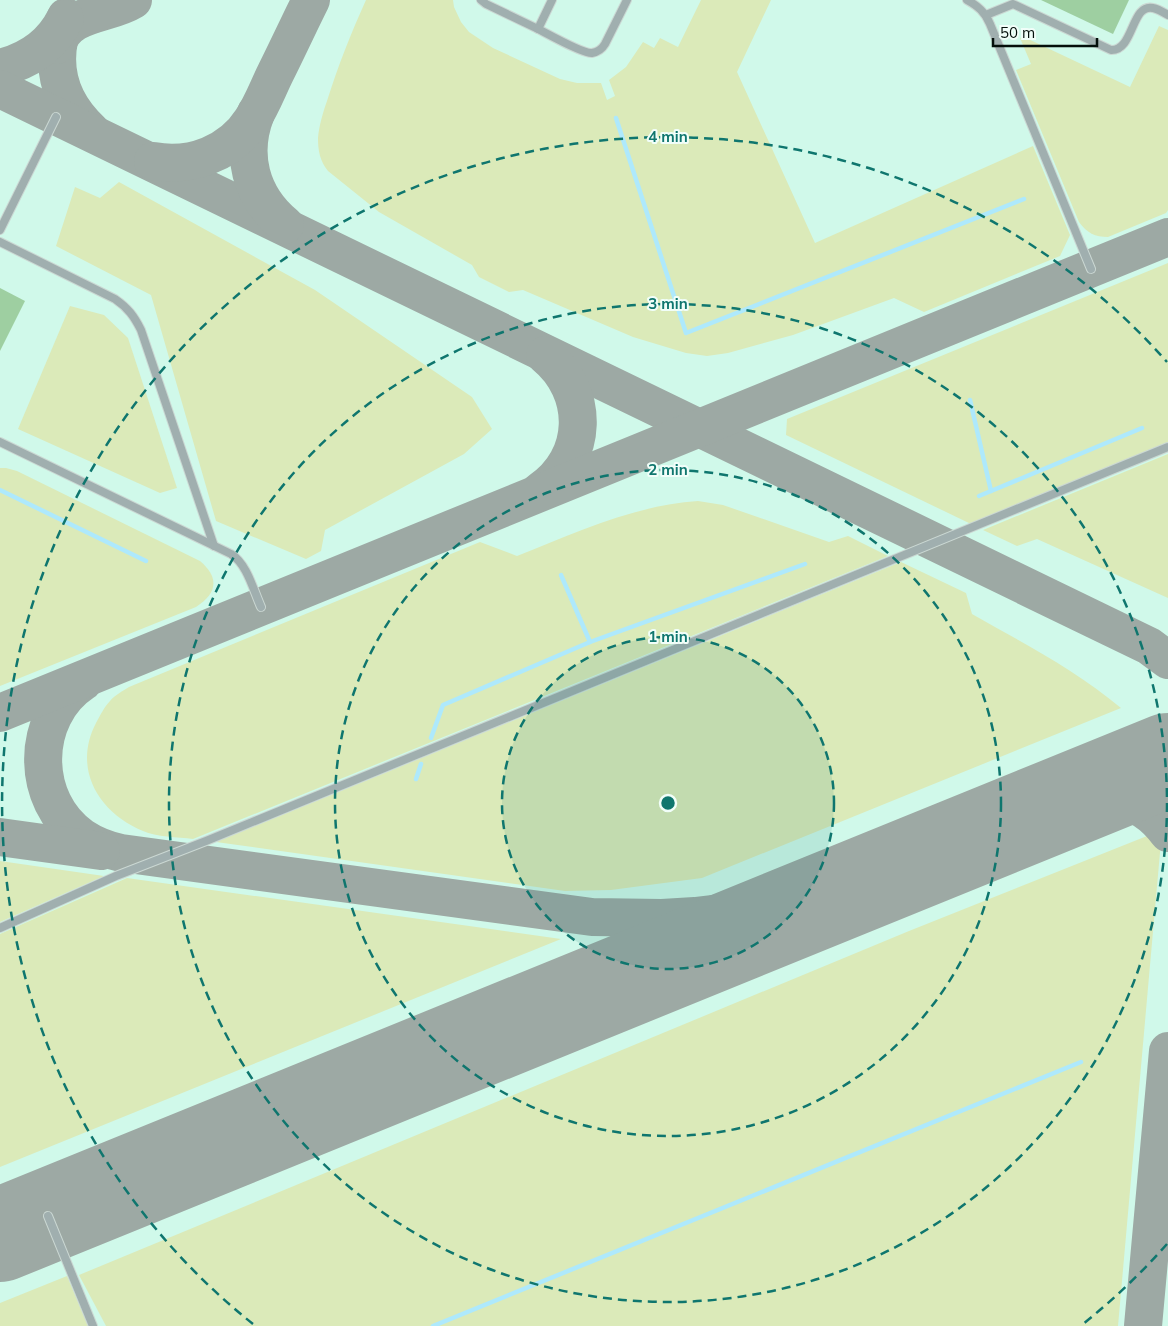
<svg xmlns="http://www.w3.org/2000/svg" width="1168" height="1326" font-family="Mulish,sans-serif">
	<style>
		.built { fill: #d0f9ea }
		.green { fill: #dbeab9 }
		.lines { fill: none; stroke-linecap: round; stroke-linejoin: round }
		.stream { stroke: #aee9fc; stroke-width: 4.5 }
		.taxiway { stroke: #9da9a4; stroke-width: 38 }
		.runway { stroke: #9da9a4; stroke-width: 94 }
		.building { fill: #9ecfa1 }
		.service-casing { stroke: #cbd8d3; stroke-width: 10 }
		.service { stroke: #a0afaf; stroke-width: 8 }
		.ring { fill: none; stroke: #0f766e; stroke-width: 2.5; stroke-dasharray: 9 6 }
		.centre { fill: #0f766e; stroke: #f1fef9; stroke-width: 2.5 }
		.ring-label { font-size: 15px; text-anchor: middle; font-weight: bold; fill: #0f766e; stroke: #f1fef9; stroke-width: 4; stroke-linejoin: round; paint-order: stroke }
	</style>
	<rect width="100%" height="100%" fill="#f1fef9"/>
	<rect class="built" x="0" y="0" width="1168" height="1326"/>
	<g class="green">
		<path d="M366 0H453L454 7 461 22 469 32 493 48 560 79 577 83H601L607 100 615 96 609 80 626 67 643 42 654 48 660 38 678 47 701 0H771L737 72 815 243 1033 146 1070 235 1060 256 924 312 894 298 793 335 728 353 707 356 686 353 633 337 523 290 509 292 479 277 472 265 379 212 328 171C320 161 318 151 318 138 319 126 323 112 327 101 338 66 351 33 366 0Z"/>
		<path d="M1159 26 1168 30V210L1166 213 1108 237C1095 237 1087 233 1079 222L1016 70 1031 64 1020 38 1024 37 1130 87Z"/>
		<path d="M119 182 315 290 472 397 492 429 464 454 325 530 321 551 306 559 216 521 151 295 56 246 75 187 100 198Z"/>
		<path d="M1168 263V442L971 524 786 435 787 419Z"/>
		<path d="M70 306 104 315 128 338 177 488 160 493 18 429Z"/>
		<path d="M1168 454V598L1037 539 1017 546 983 530Z"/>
		<path d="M0 468H6L17 471 200 561C219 577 218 593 196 607L0 686Z"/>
		<path d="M698 501 723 505 829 542 848 536 888 556 193 839C178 837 156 837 143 831 99 813 72 769 96 723 100 716 104 707 110 701 115 695 123 691 129 687L480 542 517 556C575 533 635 505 698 501Z"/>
		<path d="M901 562 966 593 972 614C1023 643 1076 670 1121 708L702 878 611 890 565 891 216 842Z"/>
		<path d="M1162 830 1118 1326H106L79 1275 909 931Z"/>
		<path d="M0 861 104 876 0 922Z"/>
		<path d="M127 878 561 939 0 1167V934Z"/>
		<path d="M67 1276 88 1326H0V1303Z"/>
	</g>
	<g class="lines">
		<g class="stream">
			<path d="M616 118 686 333 1024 199"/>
			<path d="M970 400 991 491 1142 428"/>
			<path d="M0 490 146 561"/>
			<path d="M979 496 991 491"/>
			<path d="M561 575 590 642"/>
			<path d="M431 738 443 705 590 642 805 564"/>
			<path d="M416 779 421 764"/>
			<path d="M433 1326 1081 1062"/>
		</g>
		<g class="taxiway">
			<path d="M66 17C48 61 57 100 92 132"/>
			<path d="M57 45C68 11 107 16 133 0"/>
			<path d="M0 68C28 61 52 45 65 19"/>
			<path d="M0 89 1149 646 1168 660"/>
			<path d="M256 113C240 154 250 196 285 225"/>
			<path d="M153 161C191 168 231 153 252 120 262 105 268 88 276 72 288 48 299 24 311 0"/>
			<path d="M540 491C589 458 590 392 545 355"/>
			<path d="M83 682C30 717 30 801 82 837 94 845 107 850 121 853L592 917 662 918 695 916 822 901"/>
			<path d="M0 713 1168 237"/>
			<path d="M1139 771 1168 748"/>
			<path d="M1055 806C1099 796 1137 790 1168 833"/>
			<path d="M0 837 101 851"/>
			<path d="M1143 1326 1168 1051"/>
		</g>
		<path class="runway" d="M0 1235 1168 760"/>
	</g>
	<g class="building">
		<path d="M1041 0H1129L1113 34Z"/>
		<path d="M0 288 25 301 0 351Z"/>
	</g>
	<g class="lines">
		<g class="service-casing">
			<g id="service">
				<path d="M481 0 486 4 538 29 552 0"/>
				<path d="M967 0C978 6 985 12 990 24L1091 269"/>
				<path d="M986 15 1013 4 1111 50C1134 51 1131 3 1153 8 1158 9 1163 12 1168 15"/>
				<path d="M538 29C548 34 583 54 592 53 598 52 602 49 605 44L627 0"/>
				<path d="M0 230 56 117"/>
				<path d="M0 242 115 299C128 308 134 316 141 330L214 546"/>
				<path d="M0 442 231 554C247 564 253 589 261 607"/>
				<path d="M0 928 116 876 206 841 1168 447"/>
				<path d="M48 1216 93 1326"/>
			</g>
		</g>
		<use href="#service" class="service"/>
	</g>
	<circle cx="668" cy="803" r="166" fill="#0f766e" fill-opacity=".12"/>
	<g class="ring">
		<circle cx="668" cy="803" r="166"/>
		<circle cx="668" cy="803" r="333"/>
		<circle cx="668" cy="803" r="499"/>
		<path d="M1167 1244A666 666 0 0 1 1083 1324M253 1324A666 666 0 1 1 1167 362"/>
	</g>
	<circle cx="668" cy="803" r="8" class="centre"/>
	<g class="ring-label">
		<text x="668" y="142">4 min</text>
		<text x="668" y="309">3 min</text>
		<text x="668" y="475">2 min</text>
		<text x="668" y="642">1 min</text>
	</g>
	<path d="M993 38v8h104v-8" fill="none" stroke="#040f0b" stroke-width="2.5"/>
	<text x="1000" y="38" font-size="15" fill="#040f0b" stroke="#f1fef9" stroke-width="4" paint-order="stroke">50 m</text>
</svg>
